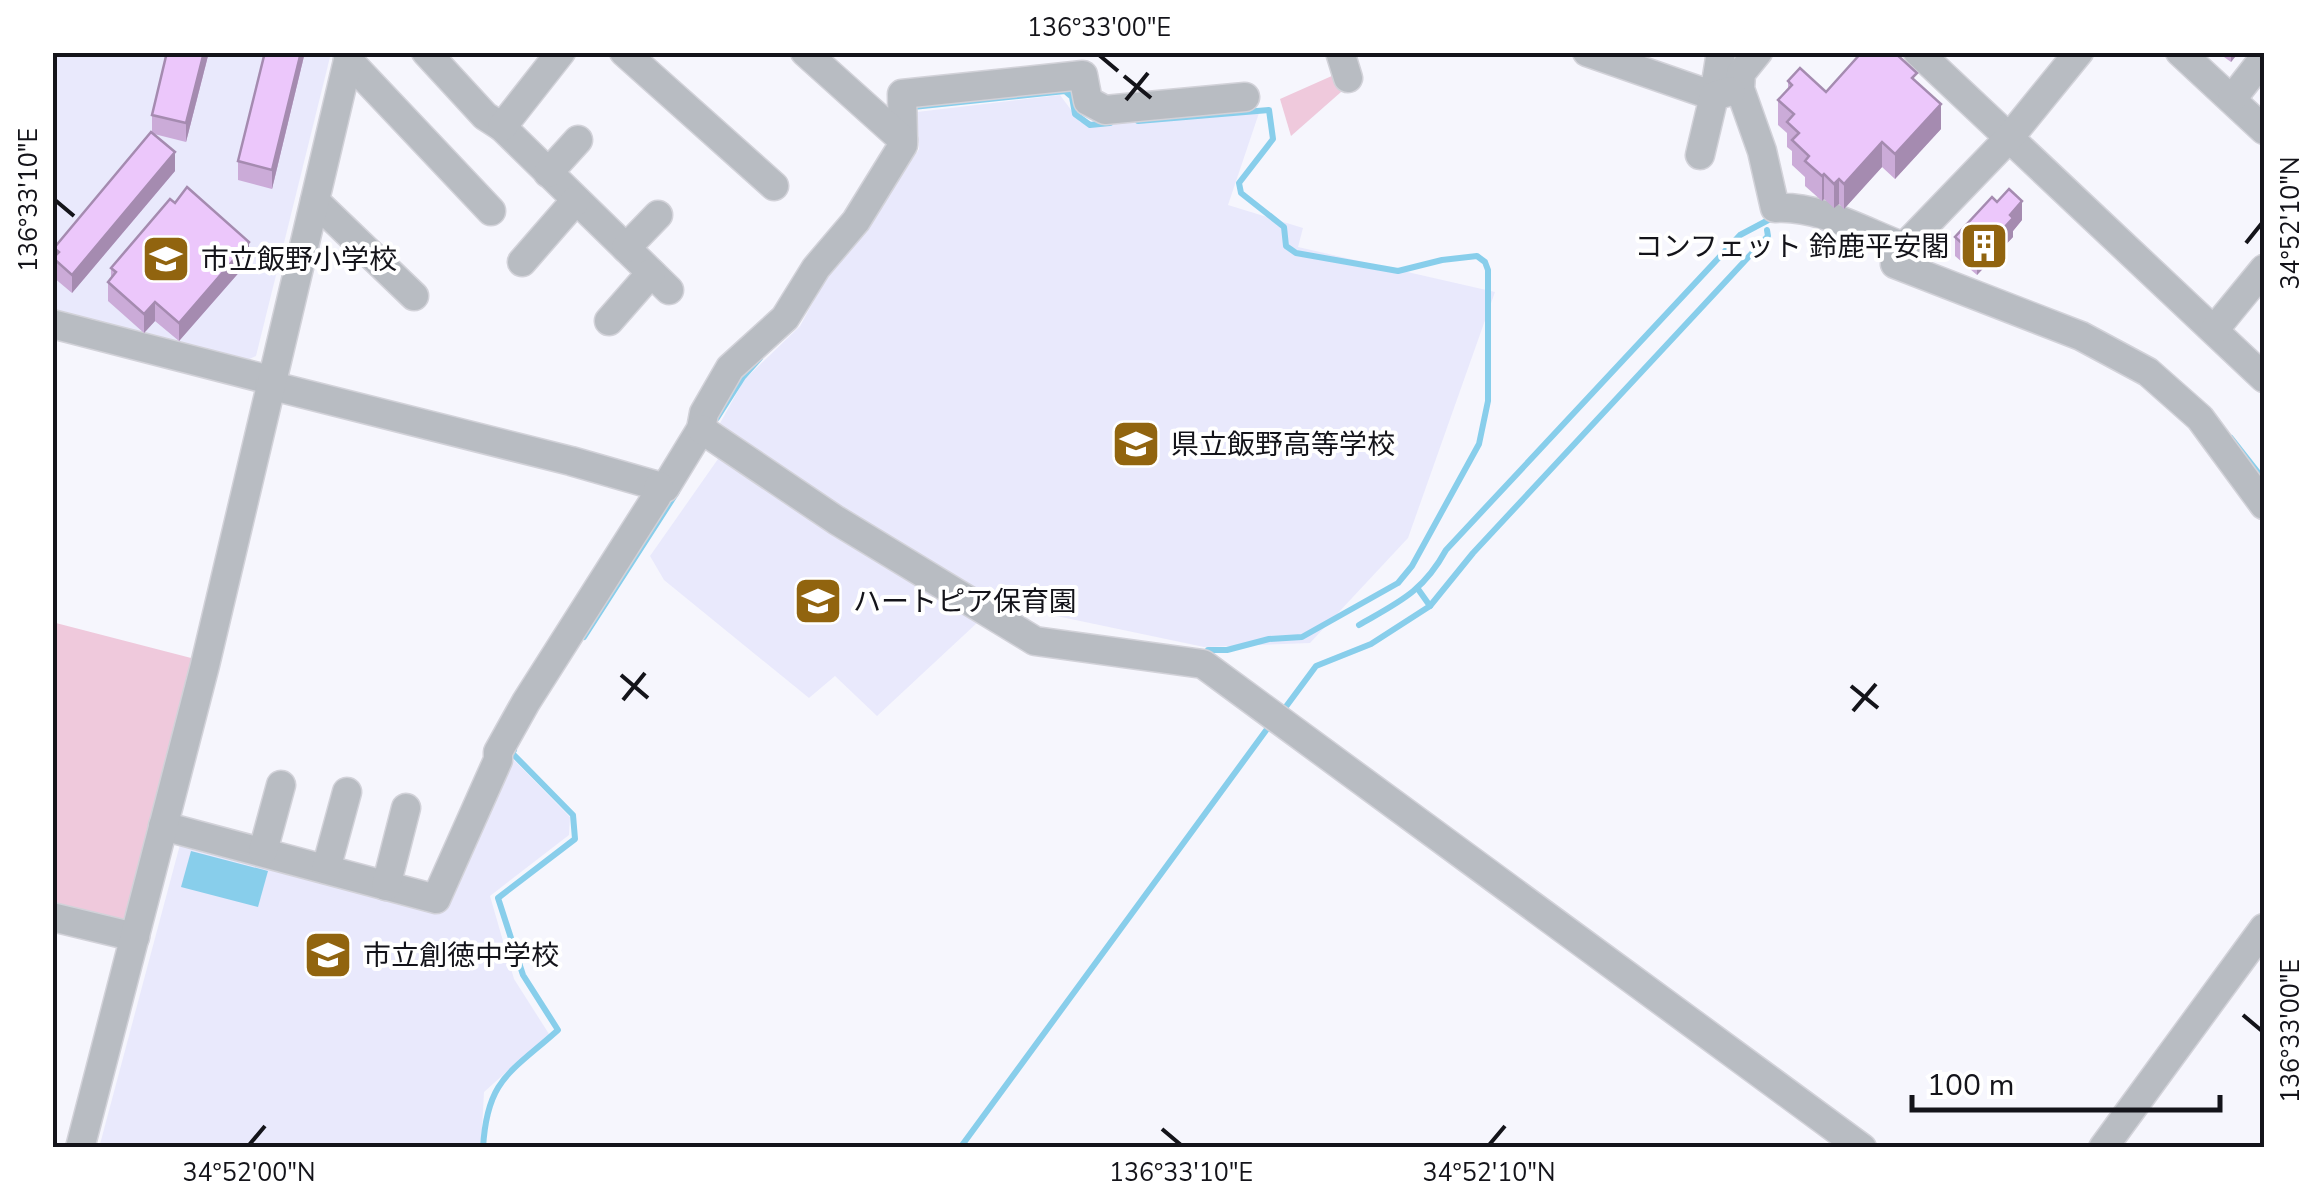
<svg xmlns="http://www.w3.org/2000/svg" width="2317" height="1200" font-family="'Nunito Sans','Noto Sans JP',sans-serif">
	<style>
		.built { fill: #e9e9fc }
		.green { fill: #efc9dc }
		.water { fill: #88ceeb }
		.lines { fill: none; stroke-linecap: round; stroke-linejoin: round }
		.stream { stroke: #88ceeb; stroke-width: 6 }
		.minor-casing { stroke: #d2d2d9; stroke-width: 31 }
		.minor { stroke: #b8bcc2; stroke-width: 28 }
		.wall { fill: #cbabd8 }
		.shaded-wall { fill: #a58bb0 }
		.building { fill: #ecc7fb; stroke: #a58bb0; stroke-width: 2.5 }
		.ticks { fill: none; stroke: #14141a; stroke-width: 4 }
		.labels { text-anchor: middle; stroke-width: 8; stroke-linejoin: round; paint-order: stroke }
		.poi-label { font-size: 28px; fill: #14141a; stroke: #fff; text-anchor: start }
		.neatline { fill: none; stroke: #14141a; stroke-width: 4 }
		.ticks-label { font-size: 25px; text-anchor: middle; fill: #14141a }
	</style>
	<rect width="100%" height="100%" fill="#f6f6fd"/>
	<g class="built">
		<path d="M52 53H331L256 356 245 361 53 313Z"/>
		<path d="M1060 95 1080 122 1259 113 1228 205 1303 228 1298 247 1495 292 1408 538 1310 643 1204 647 994 603 734 440 719 425 744 380 800 326 832 267 869 225 919 149 917 112Z"/>
		<path d="M725 457 978 622 877 716 835 676 809 698 664 580 650 556 718 459Z"/>
		<path d="M509 755 570 817 569 835 490 896 514 979 549 1034 484 1092 481 1147 99 1148 182 837 441 907Z"/>
	</g>
	<g class="green">
		<path d="M1334 75 1341 92 1291 136 1280 99Z"/>
		<path d="M52 622 195 659 127 928 53 909Z"/>
	</g>
	<path class="water" d="M191 851 268 871 258 907 181 887Z"/>
	<g class="lines">
		<g class="stream">
			<path d="M913 112V107L1065 91 1072 97 1075 114 1090 125 1110 123"/>
			<path d="M1138 121 1269 110 1273 139 1239 183 1241 193 1284 227 1286 246 1296 253 1398 271 1442 260 1477 256 1485 262 1488 270V401L1479 444 1412 566 1398 583 1302 637 1269 639 1227 650H1208"/>
			<path d="M717 418 743 377 760 358"/>
			<path d="M2231 438 2264 480"/>
			<path d="M1418 589 1430 606"/>
			<path d="M1359 625C1399 602 1423 592 1446 550L1740 235 1774 217"/>
			<path d="M584 637 677 492"/>
			<path d="M1282 712 1316 666 1371 644 1430 606 1473 553 1768 236 1767 230"/>
			<path d="M483 1148C487 1079 510 1073 558 1030L523 975 498 898 575 839 573 815 512 753 514 750"/>
			<path d="M960 1148 1270 725"/>
		</g>
		<g class="minor-casing">
			<g id="minor">
				<path d="M426 52 485 116 502 127 669 290"/>
				<path d="M624 52 774 186"/>
				<path d="M1340 52 1348 78"/>
				<path d="M1587 52 1714 96 1721 52"/>
				<path d="M1758 52 1741 73 1740 89 1762 151 1775 208C1819 205 1864 232 1904 247"/>
				<path d="M1918 52 2264 378"/>
				<path d="M2079 52 2009 138 1904 247 1895 264 2081 336 2148 372 2200 418 2264 505"/>
				<path d="M2180 52 2264 130"/>
				<path d="M348 60 491 211"/>
				<path d="M2232 99 2264 58"/>
				<path d="M502 127 561 52"/>
				<path d="M903 140 902 94 1083 75 1088 101 1105 110 1245 97"/>
				<path d="M1700 155 1714 96 1731 91"/>
				<path d="M548 173 578 140"/>
				<path d="M315 201 414 296"/>
				<path d="M626 248 658 215"/>
				<path d="M522 262 576 200"/>
				<path d="M609 321 651 273"/>
				<path d="M52 324 270 380"/>
				<path d="M2214 330 2264 269"/>
				<path d="M269 385 571 461 665 488 701 429 704 413 730 368 785 318 816 268 856 221 903 145V140L805 52"/>
				<path d="M701 429 836 520 1035 641 1203 664 1862 1148"/>
				<path d="M163 826 436 899 498 760V752L526 702 657 496 659 486"/>
				<path d="M263 851 281 785"/>
				<path d="M326 869 347 792"/>
				<path d="M386 886 406 808"/>
				<path d="M52 917 135 937"/>
				<path d="M80 1148 205 665 350 52"/>
				<path d="M2103 1148 2264 928"/>
			</g>
		</g>
		<use href="#minor" class="minor"/>
	</g>
	<g class="wall">
		<path d="M167 52H209L186 142 154 134 175 171 72 293 53 277 54 248 152 133V115Z"/>
		<path d="M305 52 272 189 238 180V161Z"/>
		<path d="M2217 52H2239L2231 62Z"/>
		<path d="M1788 81 1826 92 1917 83 1941 129 1895 179 1882 167 1844 209 1839 204 1834 208 1824 199 1822 201 1805 186V177L1792 165V151L1787 147V133L1778 125V100L1788 90Z"/>
		<path d="M2022 220 2013 231V237L1977 275 1955 256V237Z"/>
		<path d="M249 261 179 341 155 321 144 333 108 301V282L111 278V268Z"/>
	</g>
	<g class="shaded-wall">
		<path d="M204 52H209L186 142V123Z"/>
		<path d="M301 52H305L272 189V170Z"/>
		<path d="M2231 52H2239L2231 62Z"/>
		<path d="M1941 104V129L1895 179V154Z"/>
		<path d="M1882 142V167L1844 209V184Z"/>
		<path d="M175 152V171L72 293V275Z"/>
		<path d="M1824 174V199L1822 201V176Z"/>
		<path d="M1839 179V204L1834 208V184Z"/>
		<path d="M2022 201V220L2013 231V237L1977 275V257Z"/>
		<path d="M249 242V261L179 341V323Z"/>
		<path d="M155 302V321L144 333V314Z"/>
	</g>
	<g class="building">
		<path d="M167 52H204L186 123 152 115Z"/>
		<path d="M265 52H301L272 170 238 161Z"/>
		<path d="M1862 52H1894L1917 73 1912 78 1941 104 1895 154 1882 142 1844 184 1839 179 1834 184 1824 174 1822 176 1805 161 1809 156 1792 140 1799 133 1787 122 1794 114 1778 100 1792 85 1788 81 1800 68 1826 92Z"/>
		<path d="M151 132 175 152 72 275 53 258 59 252 54 248Z"/>
		<path d="M187 187 249 242 179 323 155 302 144 314 108 282 116 272 111 268 170 199 175 203Z"/>
		<path d="M2009 189 2022 201 2010 215 2013 218 1977 257 1955 237 1992 197 1997 202Z"/>
	</g>
	<path class="ticks" d="M1099 55 1118 71M1124 76 1151 98M1126 100 1148 73M55 200 74 216M2246 243 2262 223M621 675 648 698M1851 686 1878 708M623 700 645 673M1853 711 1876 684M2243 1015 2262 1031M1162 1129 1181 1145M249 1145 265 1126M1489 1145 1505 1126"/>
	<defs>
		<g id="building-square" transform="scale(2.5)"><rect x="-9" y="-9" width="18" height="18" rx="4" fill="#91640f" stroke="#fff"/><path d="M-4-6H4V6H1V3H-1V6H-4ZM-2.5-4.3h1.7v1.8h-1.7ZM.8-4.3h1.7v1.8H.8ZM-2.5-1h1.7V.8h-1.7ZM.8-1h1.7V.8H.8Z" fill="#fff"/></g>
		<g id="school-square" transform="scale(2.5)"><rect x="-9" y="-9" width="18" height="18" rx="4" fill="#91640f" stroke="#fff"/><path d="M0-5L7-2L0 1L-7-2ZM-4 1L0 2.5L4 1V4Q0 6-4 4Z" fill="#fff"/></g>
	</defs>
	<g fill-rule="evenodd">
		<use href="#building-square" x="1984" y="246"/>
		<use href="#school-square" x="166" y="259"/>
		<use href="#school-square" x="1136" y="444"/>
		<use href="#school-square" x="818" y="601"/>
		<use href="#school-square" x="328" y="955"/>
	</g>
	<g class="labels">
		<g class="poi-label">
			<text x="1949" y="256" text-anchor="end">コンフェット 鈴鹿平安閣</text>
			<text x="201" y="269">市立飯野小学校</text>
			<text x="1171" y="454">県立飯野高等学校</text>
			<text x="853" y="611">ハートピア保育園</text>
			<text x="363" y="965">市立創徳中学校</text>
		</g>
	</g>
	<rect width="2317" height="1200" fill="none" stroke="#ffffff" stroke-width="110"/>
	<path d="M1912 1095v15h308v-15" fill="none" stroke="#14141a" stroke-width="5"/>
	<text x="1927" y="1095" font-size="30" fill="#14141a" stroke="#ffffff" stroke-width="8" paint-order="stroke">100 m</text>
	<rect x="55" y="55" width="2207" height="1090" class="neatline"/>
	<g class="ticks-label">
		<text x="1099" y="36">136°33'00"E</text>
		<text transform="translate(28 200) rotate(-90)" y="9">136°33'10"E</text>
		<text transform="translate(2290 223) rotate(-90)" y="9">34°52'10"N</text>
		<text transform="translate(2290 1031) rotate(-90)" y="9">136°33'00"E</text>
		<text x="249" y="1181">34°52'00"N</text>
		<text x="1181" y="1181">136°33'10"E</text>
		<text x="1489" y="1181">34°52'10"N</text>
	</g>
</svg>
